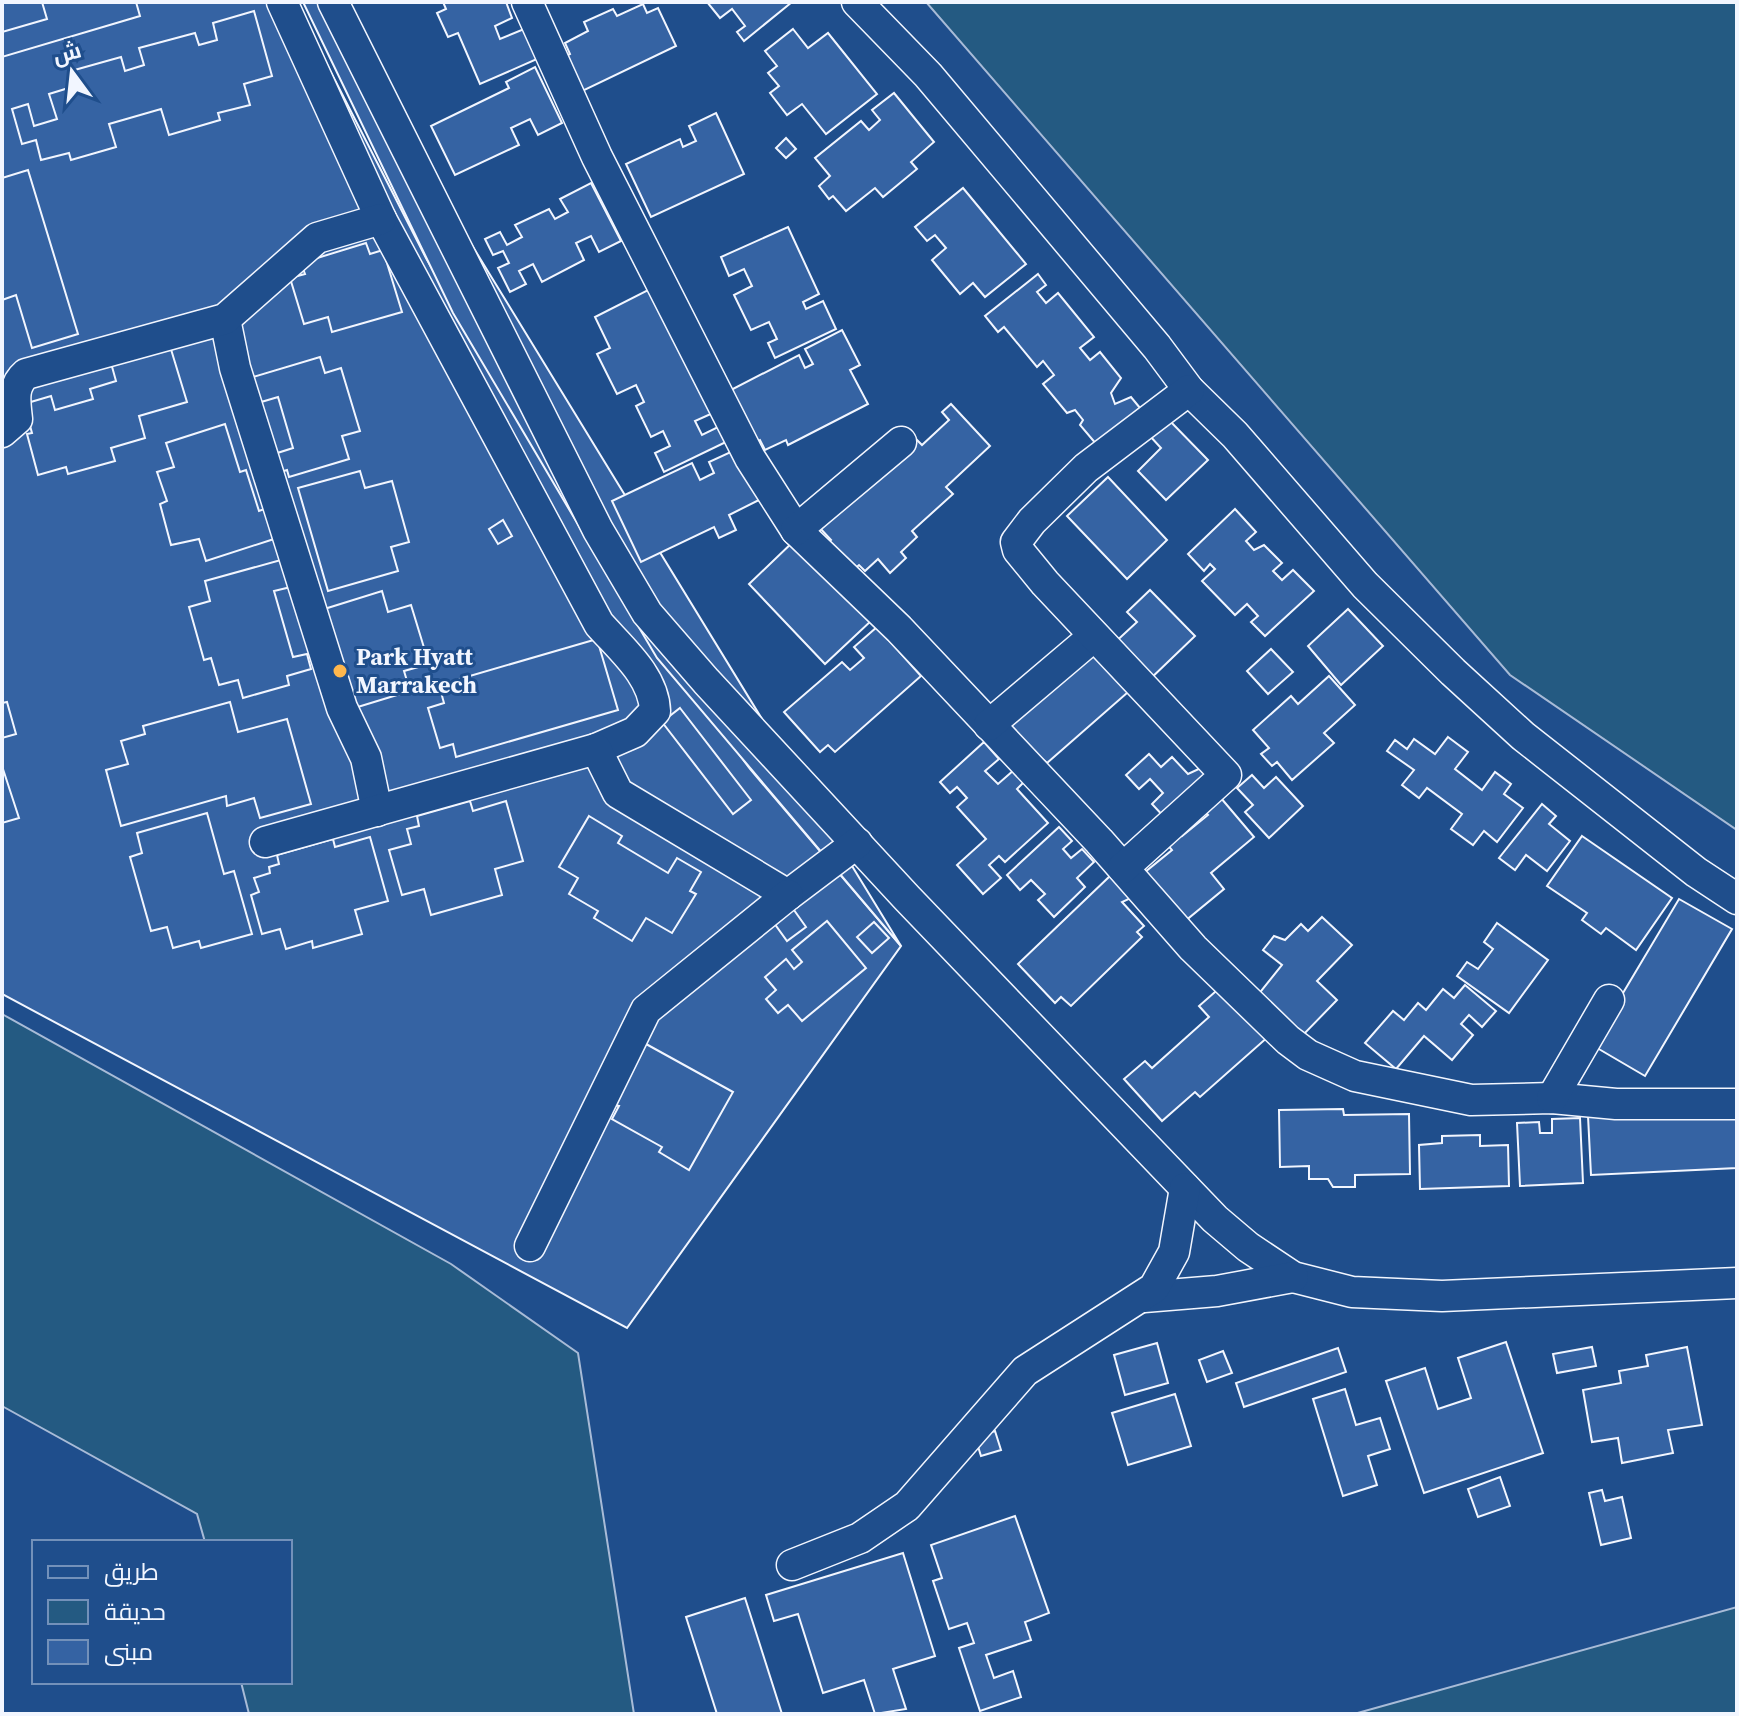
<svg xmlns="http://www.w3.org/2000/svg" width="1739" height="1716" font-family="'Source Serif 4',Cairo,serif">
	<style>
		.green { fill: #245a82; stroke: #a8bbd7; stroke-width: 2 }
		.building { fill: #3563a3; stroke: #f2f6ff; stroke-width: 2 }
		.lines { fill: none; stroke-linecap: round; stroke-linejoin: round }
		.minor-casing { stroke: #f2f6ff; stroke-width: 33 }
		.minor { stroke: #1f4e8c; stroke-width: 30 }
		.poi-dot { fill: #ffb74d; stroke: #1f4e8c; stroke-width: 3 }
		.labels { text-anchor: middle; stroke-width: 6; stroke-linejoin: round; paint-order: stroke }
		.poi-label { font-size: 24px; font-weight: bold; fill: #f2f6ff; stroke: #1f4e8c; text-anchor: start }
	</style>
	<rect width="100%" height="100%" fill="#1f4e8c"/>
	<g class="green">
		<path d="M926 2H1737V830L1510 675Z"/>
		<path d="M2 1014 451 1264 578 1353 634 1714H249L241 1682H290V1542H205L197 1514 2 1406Z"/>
		<path d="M1737 1607V1714H1354Z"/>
	</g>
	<g class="building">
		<path d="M2 2H295L426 258 607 574 750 769 901 946 627 1328 2 994Z"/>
		<path d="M42 2H136L140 16 2 57V32L47 19Z"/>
		<path d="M303 2H323L901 946 657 658 453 313Z"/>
		<path d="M443 2H506L512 18 495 26 500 39 524 29 537 59 480 84 458 33 448 37 437 13 446 9Z"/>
		<path d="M707 2H792L744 41 737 32 745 26 732 9 720 18Z"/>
		<path d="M643 4 647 13 658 8 676 46 574 95 558 60 570 54 565 43 588 31 584 22 613 9 617 16Z"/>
		<path d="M254 11 272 76 244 84 250 105 218 113 220 120 169 135 161 109 109 124 116 147 71 160 69 153 41 160 36 140 22 144 12 109 28 104 34 126 57 119 49 94 75 86 71 71 121 57 125 71 144 65 139 48 195 33 199 45 217 40 213 23Z"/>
		<path d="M793 29 808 48 828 33 877 94 826 134 802 104 787 115 770 93 779 86 768 73 777 66 765 51Z"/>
		<path d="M535 67 562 123 538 135 530 119 511 128 519 145 455 175 431 126 509 88 506 82Z"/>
		<path d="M894 93 934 142 911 162 917 169 883 197 875 188 846 211 833 196 829 199 819 186 830 176 815 158 861 121 869 130 880 120 872 110Z"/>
		<path d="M716 113 744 174 651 217 626 164 680 139 683 147 696 141 689 126Z"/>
		<path d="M786 138 796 149 786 158 776 148Z"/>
		<path d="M28 170 78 334 32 348 16 295 2 300V178Z"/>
		<path d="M591 183 621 241 599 252 591 236 576 243 584 260 542 282 533 264 519 271 526 284 510 292 498 268 509 263 503 251 493 255 485 239 500 232 507 245 522 237 515 225 549 209 555 219 568 212 560 199Z"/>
		<path d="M963 188 1026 264 985 297 973 283 960 294 932 260 946 248 935 235 927 241 915 227Z"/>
		<path d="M788 227 819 294 803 302 806 309 823 301 836 329 775 358 768 343 777 339 769 322 751 330 734 295 752 286 744 269 729 276 721 257Z"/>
		<path d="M366 243 370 254 383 250 402 312 332 332 328 317 304 324 290 278 305 274 301 263Z"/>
		<path d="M1038 274 1046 285 1037 292 1046 303 1058 293 1094 337 1080 348 1090 360 1100 352 1121 378 1111 393 1115 404 1131 397 1140 408 1097 445 1080 425 1083 420 1075 410 1067 413 1043 384 1054 375 1043 361 1037 367 1004 327 998 332 985 316Z"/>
		<path d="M652 288 713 413 695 421 702 435 720 426 728 441 664 472 655 453 670 446 663 431 651 437 636 406 644 402 636 385 617 394 597 354 610 348 595 317Z"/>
		<path d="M842 330 860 365 850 370 868 404 788 445 786 440 765 450 760 440 749 446 727 392 799 355 805 368 813 364 805 349Z"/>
		<path d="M170 346 187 402 139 416 145 438 111 448 115 461 68 474 66 467 38 475 27 434 32 433 24 404 51 396 55 410 93 399 90 389 116 381 111 363Z"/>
		<path d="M320 357 325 373 341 368 360 431 342 436 349 459 289 477 287 470 274 474 268 456 293 448 278 397 251 405 243 380Z"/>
		<path d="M951 404 990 446 946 487 953 494 912 531 917 537 901 552 906 558 890 573 878 559 865 571 859 565 850 573 824 546 831 540 819 527 915 438 922 445 949 420 942 412Z"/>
		<path d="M1167 418 1208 460 1166 500 1138 471 1161 448 1149 435Z"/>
		<path d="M225 424 240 472 246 470 259 511 267 508 277 538 206 561 199 539 171 545 160 504 167 501 157 472 174 467 166 443Z"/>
		<path d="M735 450 759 500 729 515 736 530 719 538 714 527 641 562 612 501 692 463 700 480 714 473 709 462Z"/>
		<path d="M360 471 365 488 392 481 409 542 391 547 398 571 328 591 298 488Z"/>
		<path d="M1108 477 1167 540 1127 579 1067 516Z"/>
		<path d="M1235 509 1256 532 1246 541 1254 550 1264 545 1282 563 1273 571 1282 580 1293 570 1314 591 1265 636 1251 622 1258 616 1247 604 1235 615 1202 581 1215 569 1210 564 1204 571 1188 554Z"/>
		<path d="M503 520 512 536 498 544 489 529Z"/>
		<path d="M796 539 872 620 825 664 749 584Z"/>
		<path d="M288 558 295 586 274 591 293 657 307 654 311 669 287 676 289 685 243 698 238 680 219 685 211 658 204 660 189 607 210 601 205 581Z"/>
		<path d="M1150 590 1195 636 1147 682 1111 646 1137 622 1127 612Z"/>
		<path d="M382 591 388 612 411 605 429 664 404 671 410 691 348 710 318 611Z"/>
		<path d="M1348 609 1383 646 1341 685 1308 646Z"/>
		<path d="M877 627 921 676 835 752 828 745 820 752 784 712 842 662 850 670 864 658 854 647Z"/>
		<path d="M597 639 618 710 456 757 453 744 440 748 428 708 444 703 439 685Z"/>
		<path d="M1094 641 1135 686 1047 763 1039 756 1031 764 997 725Z"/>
		<path d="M1271 649 1293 672 1268 694 1247 671Z"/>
		<path d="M1329 676 1355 705 1324 733 1334 743 1292 780 1277 762 1272 766 1261 754 1269 748 1253 730 1291 696 1298 704Z"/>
		<path d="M7 702 16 734 2 738V703Z"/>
		<path d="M230 702 238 732 287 719 311 804 260 818 254 798 227 806 226 796 121 826 106 770 128 764 121 741 145 734 143 726Z"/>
		<path d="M680 708 751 800 733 814 662 722Z"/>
		<path d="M1448 737 1468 752 1455 769 1482 790 1495 772 1511 784 1504 794 1523 808 1497 842 1484 831 1473 845 1451 829 1462 814 1427 788 1419 798 1402 785 1414 770 1387 751 1395 740 1407 749 1414 739 1435 754Z"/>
		<path d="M984 742 999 759 985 771 998 784 1014 770 1024 782 1017 789 1048 823 1005 862 999 856 989 865 1001 878 983 894 957 865 986 839 957 807 967 798 957 787 950 793 940 782Z"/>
		<path d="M1149 754 1161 767 1172 757 1188 774 1203 767 1214 777 1167 820 1152 804 1163 793 1150 779 1139 789 1126 775Z"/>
		<path d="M2 766 19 818 2 823Z"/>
		<path d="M1252 775 1264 788 1276 777 1303 806 1269 838 1245 812 1253 805 1237 788Z"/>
		<path d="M1215 791 1254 837 1211 873 1224 889 1179 926 1139 877 1172 850 1161 837 1174 826 1182 836 1208 815 1199 805Z"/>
		<path d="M470 801 473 811 506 801 523 861 495 869 502 895 431 915 424 889 402 895 389 850 411 844 407 829 419 826 417 816Z"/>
		<path d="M1542 804 1556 816 1549 824 1570 841 1547 871 1526 855 1515 870 1499 858Z"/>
		<path d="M207 813 224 874 234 871 252 934 201 948 199 941 173 948 167 927 151 931 130 857 142 853 137 833Z"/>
		<path d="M589 816 622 836 618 843 668 873 677 858 701 872 690 891 696 894 672 933 646 918 632 941 594 918 598 911 569 894 578 878 559 867Z"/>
		<path d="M1059 827 1072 841 1063 849 1071 858 1082 849 1094 862 1077 878 1085 887 1054 917 1038 900 1045 894 1031 880 1020 890 1007 875Z"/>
		<path d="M1582 836 1672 898 1636 950 1606 928 1601 934 1582 920 1587 913 1547 886Z"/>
		<path d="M370 837 388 901 355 910 362 934 313 948 312 941 286 949 280 929 262 934 251 895 259 892 254 878 270 873 269 867 279 864 277 855 333 839 335 847Z"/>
		<path d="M1110 876 1131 898 1122 902 1144 926 1137 932 1142 937 1071 1006 1061 997 1055 1003 1018 964Z"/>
		<path d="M1679 899 1732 929 1645 1076 1592 1045Z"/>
		<path d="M789 903 806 927 787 941 769 916Z"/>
		<path d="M1322 917 1352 945 1317 981 1337 1000 1303 1035 1257 996 1282 965 1263 950 1274 936 1285 940 1301 924 1308 931Z"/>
		<path d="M827 921 866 968 802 1021 788 1005 778 1013 766 999 776 990 765 977 786 959 794 969 802 962 792 950Z"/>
		<path d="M874 922 889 938 872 953 857 937Z"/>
		<path d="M1497 923 1548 960 1509 1013 1457 976 1467 962 1478 969 1493 949 1484 942Z"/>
		<path d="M1223 985 1269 1036 1200 1097 1195 1092 1162 1121 1124 1079 1145 1061 1152 1068 1209 1017 1199 1006Z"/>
		<path d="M1465 985 1496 1011 1482 1027 1469 1015 1461 1024 1473 1035 1452 1060 1424 1036 1396 1069 1365 1043 1393 1011 1404 1020 1418 1003 1426 1010 1443 989 1454 998Z"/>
		<path d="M637 1039 733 1092 689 1170 659 1152 662 1147 612 1119 619 1106 603 1102Z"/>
		<path d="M1343 1109 1344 1115 1409 1114 1410 1174 1355 1175V1187H1333L1328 1179H1309V1166L1280 1167 1279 1110Z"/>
		<path d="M1737 1109V1168L1591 1175 1588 1116Z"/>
		<path d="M1580 1118 1583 1183 1520 1186 1517 1123 1539 1122 1540 1133H1552V1119Z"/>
		<path d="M1480 1135V1146L1508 1145 1509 1186 1420 1189 1419 1145 1442 1143V1136Z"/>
		<path d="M1506 1342 1543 1453 1424 1493 1386 1381 1425 1368 1438 1409 1471 1398 1458 1358Z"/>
		<path d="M1157 1343 1168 1383 1125 1395 1114 1355Z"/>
		<path d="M1592 1347 1596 1366 1557 1373 1553 1354Z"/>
		<path d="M1687 1347 1702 1425 1668 1430 1673 1453 1622 1463 1618 1438 1592 1442 1583 1390 1621 1383 1619 1371 1648 1366 1646 1355Z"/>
		<path d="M1338 1348 1346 1372 1244 1407 1236 1383Z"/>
		<path d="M1223 1351 1232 1373 1207 1382 1199 1360Z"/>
		<path d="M1345 1389 1356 1425 1380 1418 1390 1449 1368 1456 1377 1485 1343 1496 1313 1399Z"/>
		<path d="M1175 1394 1191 1446 1128 1465 1112 1413Z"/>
		<path d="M995 1431 1001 1450 981 1456 975 1437Z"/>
		<path d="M1500 1477 1510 1506 1478 1517 1468 1489Z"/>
		<path d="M1602 1490 1605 1501 1622 1497 1631 1538 1601 1545 1589 1493Z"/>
		<path d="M1015 1516 1049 1613 1025 1622 1031 1640 986 1655 994 1678 1013 1671 1021 1697 980 1711 959 1648 974 1643 967 1623 949 1629 933 1581 942 1578 931 1545Z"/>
		<path d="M903 1553 935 1656 893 1669 906 1709 875 1714 864 1680 823 1693 798 1614 774 1621 766 1595Z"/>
		<path d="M745 1598 782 1714H717L686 1617Z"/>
	</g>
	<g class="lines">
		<g class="minor-casing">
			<g id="minor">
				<path d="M282 2 381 219 599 624C621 649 654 676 655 711L635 732 596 749"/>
				<path d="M333 2 598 530 647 613 706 681 907 898 1215 1219 1248 1247 1293 1277 1352 1292 1442 1296 1737 1283"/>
				<path d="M527 2 597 157 750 458 796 530 899 629 1099 841 1193 948 1288 1040 1308 1055 1355 1076 1471 1100 1552 1098 1616 1104H1737"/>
				<path d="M857 2 928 75 1157 347 1189 390 1235 435 1365 585 1453 672 1523 736 1696 872 1737 899"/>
				<path d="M225 319 235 368 342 708 366 758 377 811"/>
				<path d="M2 432 17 419C15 401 12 386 26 374L225 319 317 238 381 219"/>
				<path d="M796 530 901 442"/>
				<path d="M989 725 1094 636"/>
				<path d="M265 842 596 749 618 793 788 895 857 843"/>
				<path d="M1123 868 1226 775 1045 583 1018 550 1016 542 1032 521 1086 468 1189 390"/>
				<path d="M1552 1098 1609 1000"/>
				<path d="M530 1246 646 1010 788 895"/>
				<path d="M1144 1297 1217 1291 1293 1277"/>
				<path d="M792 1565 860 1538 907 1506 1025 1371 1154 1288 1174 1252 1185 1188"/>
			</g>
		</g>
		<use href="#minor" class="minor"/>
	</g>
	<circle class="poi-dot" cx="340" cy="671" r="8"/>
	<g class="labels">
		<g class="poi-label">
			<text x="356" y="665">Park Hyatt<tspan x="356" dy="28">Marrakech</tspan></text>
		</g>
	</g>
	<rect width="1739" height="1716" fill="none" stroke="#f2f6ff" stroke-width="8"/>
	<rect x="32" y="1540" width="260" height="144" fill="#1f4e8c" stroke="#7391ba" stroke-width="2"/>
	<rect x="48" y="1566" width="40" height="12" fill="#1f4e8c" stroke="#7391ba" stroke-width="2"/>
	<text x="104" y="1580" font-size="24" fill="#f2f6ff">طريق</text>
	<rect x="48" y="1600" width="40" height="24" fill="#245a82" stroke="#7391ba" stroke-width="2"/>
	<text x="104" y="1620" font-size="24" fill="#f2f6ff">حديقة</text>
	<rect x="48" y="1640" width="40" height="24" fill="#3563a3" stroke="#7391ba" stroke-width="2"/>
	<text x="104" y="1660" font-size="24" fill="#f2f6ff">مبنى</text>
	<g transform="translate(72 72) rotate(345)" stroke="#1f4e8c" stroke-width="6" paint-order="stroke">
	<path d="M0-6L14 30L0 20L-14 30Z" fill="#f2f6ff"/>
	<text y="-12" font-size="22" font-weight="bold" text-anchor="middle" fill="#f2f6ff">ش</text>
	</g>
</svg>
